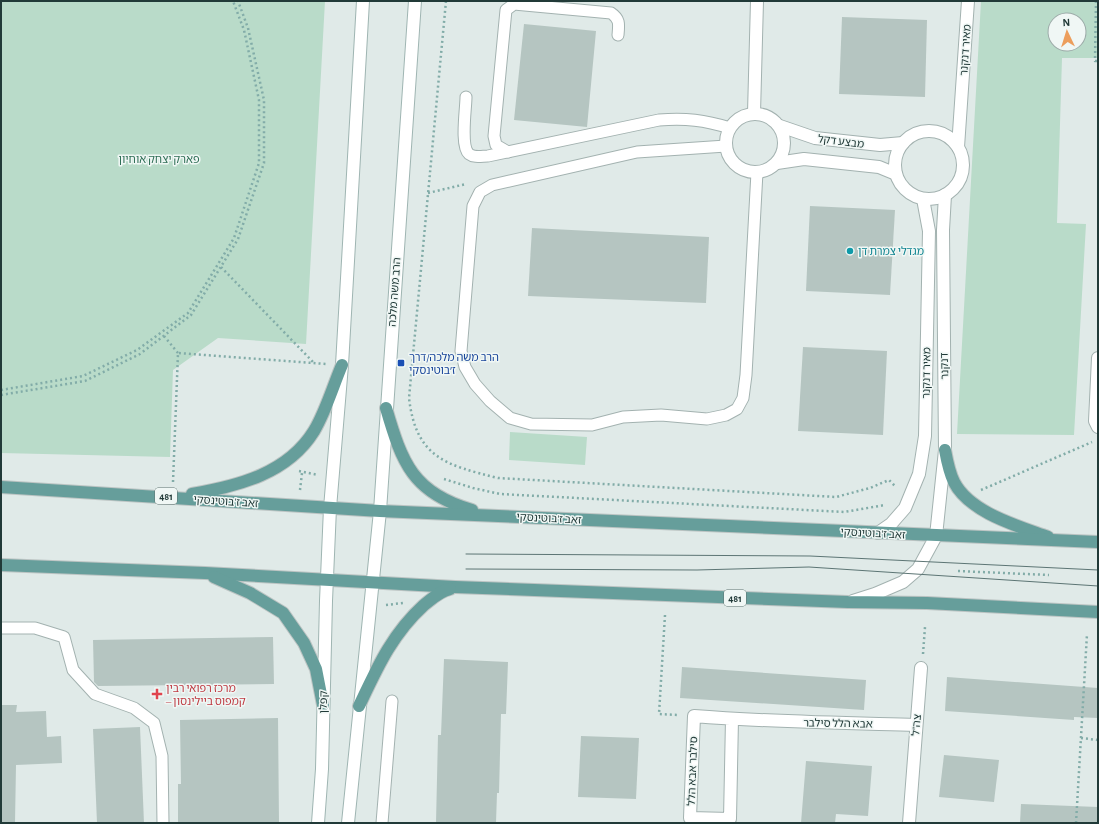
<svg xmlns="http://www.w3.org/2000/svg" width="1099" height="824" font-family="'Alegreya Sans','Noto Sans Hebrew',sans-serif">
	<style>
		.green { fill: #b9dbc9; fill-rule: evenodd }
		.building { fill: #b5c5c1 }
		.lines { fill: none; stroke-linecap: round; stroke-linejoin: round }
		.lane-casing { stroke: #a3b2b0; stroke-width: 13 }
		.street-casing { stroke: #a3b2b0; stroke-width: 14 }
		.secondary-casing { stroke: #9fb5b2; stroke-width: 14 }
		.primary-casing { stroke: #bcc4c3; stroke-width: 14 }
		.path { stroke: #82aca8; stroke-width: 2.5; stroke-dasharray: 2 3; stroke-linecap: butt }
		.lane { stroke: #fff; stroke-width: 11 }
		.street { stroke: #fff; stroke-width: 12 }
		.secondary { stroke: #fff; stroke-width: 12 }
		.primary { stroke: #669e9b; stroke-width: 12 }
		.tram { stroke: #5c7574; stroke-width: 1 }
		.culture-dot { fill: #0f9aa8; stroke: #f0f7f5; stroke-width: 1.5 }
		.transit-dot { fill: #1a4fb4; stroke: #f0f7f5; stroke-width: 1.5 }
		.health-dot { fill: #e0444e; stroke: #f0f7f5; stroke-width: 1.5 }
		.labels { text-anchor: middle; stroke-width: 3; stroke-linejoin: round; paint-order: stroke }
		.shield { fill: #f0f7f5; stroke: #5f7371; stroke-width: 1 }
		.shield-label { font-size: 10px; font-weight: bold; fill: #213a38 }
		.street-label { font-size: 11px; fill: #213a38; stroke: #f0f7f5 }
		.park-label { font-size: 11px; fill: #2e6e55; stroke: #f0f7f5 }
		.culture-label { font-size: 11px; fill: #0d838f; stroke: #f0f7f5; text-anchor: start }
		.transit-label { font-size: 11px; fill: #164399; stroke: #f0f7f5; text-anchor: start }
		.health-label { font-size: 11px; fill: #be3a42; stroke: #f0f7f5; text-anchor: start }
	</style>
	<rect width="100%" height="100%" fill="#e0eae8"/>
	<g class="green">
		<path d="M1 1H325L306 344 218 338 173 370 170 457 1 453Z"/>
		<path d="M981 1H1098V58H1062L1057 223 1086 224 1074 435 957 434ZM1055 20H1079V44H1055Z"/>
		<path d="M510 432 587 437 585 465 509 460Z"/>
	</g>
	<g class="building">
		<path d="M842 17 927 20 925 97 839 94Z"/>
		<path d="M524 24 596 31 587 127 514 120Z"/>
		<path d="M810 206 895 210 890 295 806 291Z"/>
		<path d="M532 228 709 237 706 303 528 296Z"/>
		<path d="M803 347 887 351 883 435 798 431Z"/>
		<path d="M273 637 274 684 98 686 94 682 93 640Z"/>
		<path d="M444 659 508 662 506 714H501L499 793H497L496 823H436L438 735H441Z"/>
		<path d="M682 667 866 680 864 710 680 698Z"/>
		<path d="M947 677 1098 688V718L1074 717V720L945 711Z"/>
		<path d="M1 705H17L16 712 46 711 47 737 61 736 62 763 16 765 15 823H1Z"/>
		<path d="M278 718 279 823H178V784H181L180 720Z"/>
		<path d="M140 727 144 823H97L93 729Z"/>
		<path d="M581 736 639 738 636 799 578 797Z"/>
		<path d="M944 755 999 760 994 802 939 797Z"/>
		<path d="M806 761 872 766 868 816 836 814 835 823H801Z"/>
		<path d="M1021 804 1098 807V823H1020Z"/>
	</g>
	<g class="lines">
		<g class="lane-casing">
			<g id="lane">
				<path d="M466 97C466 109 460 146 469 154 474 158 482 156 488 156L659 120C686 118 704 120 730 128"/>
				<path d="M726 146 637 152 492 185 480 192 473 206 461 351 465 367 475 384 490 401 510 418 531 424 592 425 623 417 661 415 707 419 726 415 737 409 743 398 746 375 757 172"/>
				<path d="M508 152 496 145 494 136 506 10 514 4 611 13C620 19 619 24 618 35"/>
				<path d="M1 628H35L64 637 73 670 95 694 134 708 154 723 162 756 163 823"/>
				<path d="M382 823 392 701"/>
			</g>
		</g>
		<g class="street-casing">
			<g id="street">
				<path d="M754 113 757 1"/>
				<circle cx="755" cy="143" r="29"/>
				<path d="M780 126 815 138 880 145 903 143"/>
				<circle cx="929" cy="165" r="34"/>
				<path d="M958 147 968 1"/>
				<path d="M777 163 804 159 879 167 896 174"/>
				<path d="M1098 358 1095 421 1098 427"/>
				<path d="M878 533 891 524 905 508 919 474 925 436 929 231 923 199"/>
				<path d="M853 601 875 594 903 582 918 569 936 536 945 450 943 230 945 195"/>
				<path d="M732 719 730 819 690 818 694 716C768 722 842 723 916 725"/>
				<path d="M909 823 921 668"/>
			</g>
		</g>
		<g class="secondary-casing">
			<g id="secondary">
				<path d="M318 823 322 769 326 601 330 508 342 365 363 1"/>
				<path d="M348 823 380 511 415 1"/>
			</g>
		</g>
		<g class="primary-casing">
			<g id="primary">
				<path d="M386 408C402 463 413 493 472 510"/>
				<path d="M945 450C947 461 949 472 954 482 970 513 1018 526 1048 537"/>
				<path d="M1 487 380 511 1098 542"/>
				<path d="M192 494C239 486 288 473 314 431 326 411 333 386 342 365"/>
				<path d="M1 565 205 573 455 587 848 602 927 603 1098 612"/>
				<path d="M214 577 250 593 283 613 304 643 316 669 323 705"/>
				<path d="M359 706C377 668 392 634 424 605 433 598 440 591 450 589"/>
			</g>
		</g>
		<g class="path">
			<path d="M446 1 409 398C416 458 446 465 498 478L836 497 870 488 889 480 896 487"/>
			<path d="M1096 1 1095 61H1098"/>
			<path d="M428 193 466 184"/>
			<path d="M221 267 314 363"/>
			<path d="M164 336 178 353"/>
			<path d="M1 390 83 376 137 350 188 313 234 238 259 163V100L244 30 233 1"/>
			<path d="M1 395 85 381 140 354 191 315 238 239 264 163V100L248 28 238 1"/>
			<path d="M299 471 318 475"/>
			<path d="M444 479 473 488 500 494 844 512 885 505"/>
			<path d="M173 482 178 353 326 364"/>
			<path d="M300 490 302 473"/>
			<path d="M981 490 1092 442"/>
			<path d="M958 571 1049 575"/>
			<path d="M386 605 403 603"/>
			<path d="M665 615 659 714 679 715"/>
			<path d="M923 654 925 627"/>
			<path d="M1081 738 1098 740"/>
			<path d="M1076 823 1087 634"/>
		</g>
		<use href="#lane" class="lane"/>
		<use href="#street" class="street"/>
		<use href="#secondary" class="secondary"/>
		<use href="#primary" class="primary"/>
		<g class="tram">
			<path d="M466 554 810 556 1098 570"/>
			<path d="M466 569 697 570 809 567 1098 586"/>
		</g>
	</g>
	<circle class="culture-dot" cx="850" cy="251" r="4"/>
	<rect class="transit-dot" x="397" y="359" width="8" height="8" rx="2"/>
	<path class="health-dot" d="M155 688h4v4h4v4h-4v4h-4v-4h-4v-4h4z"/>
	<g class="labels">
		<g class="shield">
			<rect x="155" y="488" width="22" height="16" rx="3"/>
			<rect x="724" y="590" width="22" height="16" rx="3"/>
		</g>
		<g class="shield-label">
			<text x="166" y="500">481</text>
			<text x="735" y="602">481</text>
		</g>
		<g class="street-label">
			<text transform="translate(965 50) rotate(-86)" y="4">מאיר דנקנר</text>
			<text transform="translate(841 141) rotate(7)" y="4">מבצע דקל</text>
			<text transform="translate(394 292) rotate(-86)" y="4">הרב משה מלכה</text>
			<text transform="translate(944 366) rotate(-91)" y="4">דנקנר</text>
			<text transform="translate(926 373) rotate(-89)" y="4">מאיר דנקנר</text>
			<text transform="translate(226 501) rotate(4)" y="4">זאב ז'בוטינסקי</text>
			<text transform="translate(549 518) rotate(3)" y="4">זאב ז'בוטינסקי</text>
			<text transform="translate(873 533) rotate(3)" y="4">זאב ז'בוטינסקי</text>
			<text transform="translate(323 702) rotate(-89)" y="4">קפלן</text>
			<text transform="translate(838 723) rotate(1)" y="4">אבא הלל סילבר</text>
			<text transform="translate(916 725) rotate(-85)" y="4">צה"ל</text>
			<text transform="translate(692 771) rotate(-88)" y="4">סילבר אבא הלל</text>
		</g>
		<g class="park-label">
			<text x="159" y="163">פארק יצחק אוחיון</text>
		</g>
		<g class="culture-label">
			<text x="858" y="255">מגדלי צמרת דן</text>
		</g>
		<g class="transit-label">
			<text x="409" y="361">הרב משה מלכה/דרך<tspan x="409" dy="13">ז׳בוטינסקי</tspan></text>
		</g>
		<g class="health-label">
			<text x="166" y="692">מרכז רפואי רבין<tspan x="166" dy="13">– קמפוס ביילינסון</tspan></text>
		</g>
	</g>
	<rect width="1099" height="824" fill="none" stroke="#213a38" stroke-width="4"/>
	<g transform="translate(1067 32) rotate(356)"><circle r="19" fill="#f0f7f5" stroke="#9daba9"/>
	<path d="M0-3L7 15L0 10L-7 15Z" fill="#ec9e5c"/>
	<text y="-6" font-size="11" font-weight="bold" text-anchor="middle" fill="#213a38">N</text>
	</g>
</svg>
